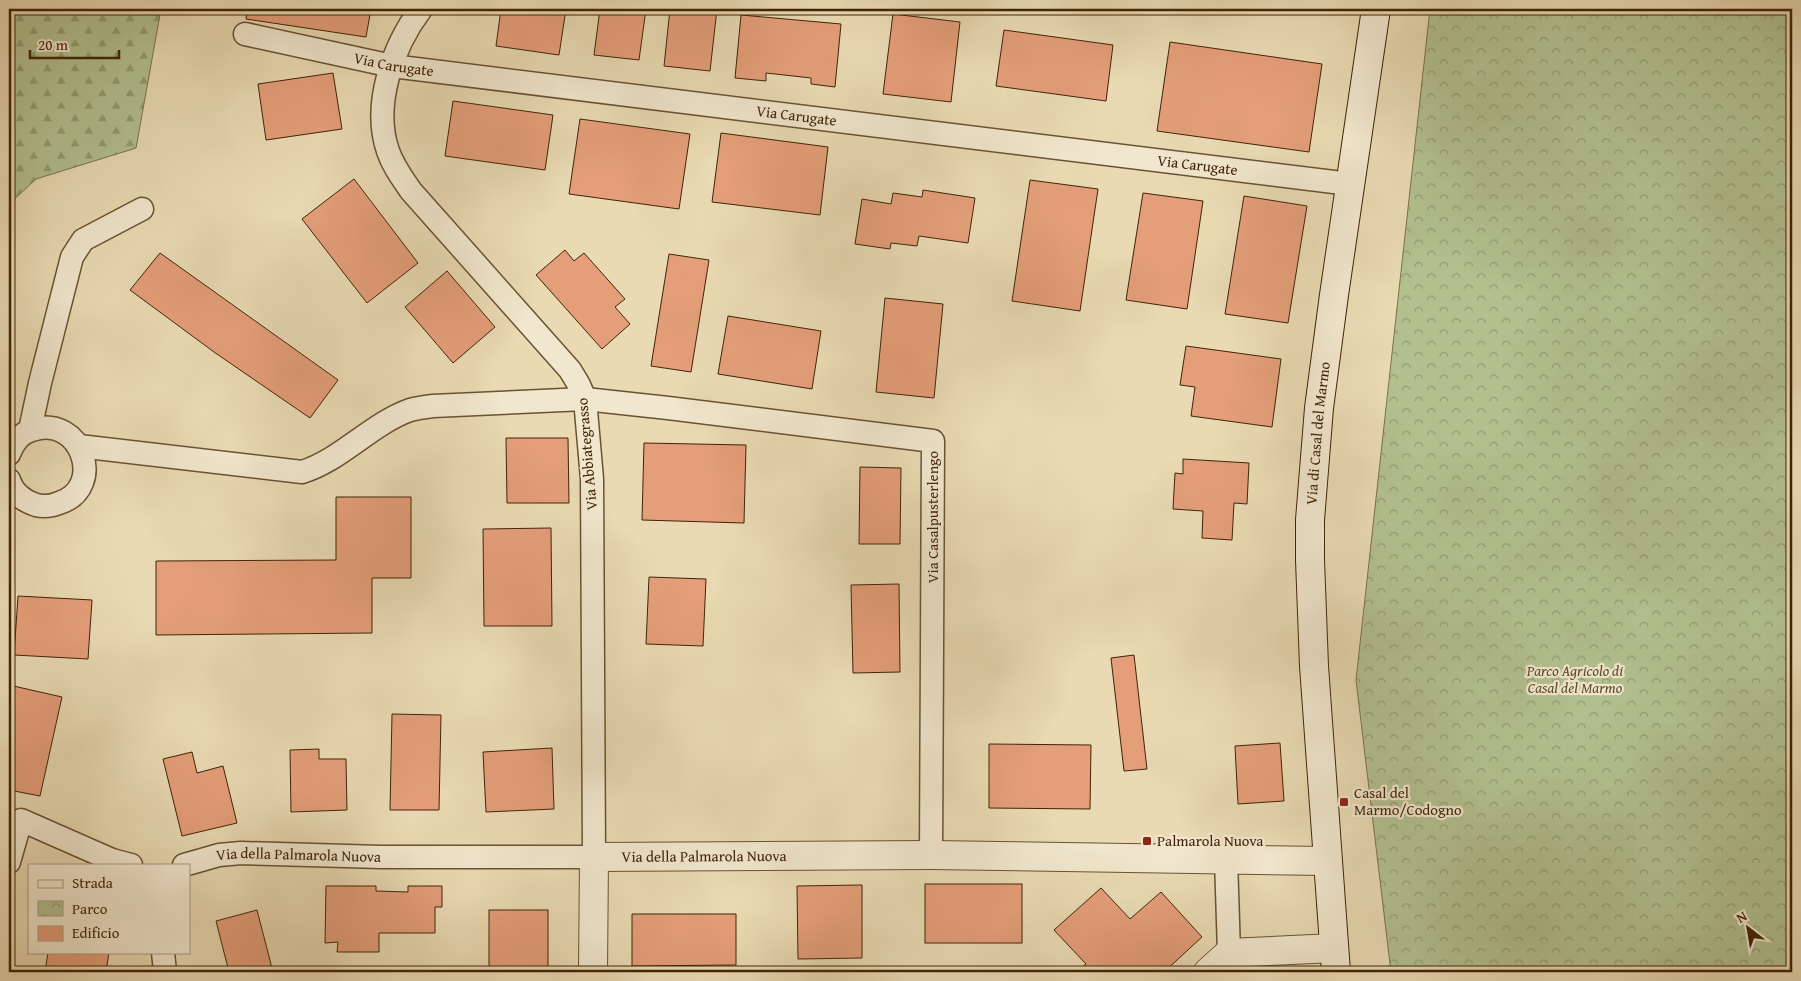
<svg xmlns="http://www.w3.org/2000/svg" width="1801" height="981" font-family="'Gentium Book Plus',serif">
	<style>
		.forest { fill: url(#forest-firs); stroke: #79724b }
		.park { fill: url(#park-crowns); stroke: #79724b }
		.building { fill: #e49e7a; stroke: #402406 }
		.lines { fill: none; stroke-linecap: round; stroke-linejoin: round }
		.minor-casing { stroke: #6a5231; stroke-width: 25 }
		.tertiary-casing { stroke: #6a5231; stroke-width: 30 }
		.secondary-casing { stroke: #402406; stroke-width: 30 }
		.minor { stroke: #f1e7ce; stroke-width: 22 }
		.tertiary { stroke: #f1e7ce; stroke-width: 28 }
		.secondary { stroke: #f1e7ce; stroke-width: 28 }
		.poi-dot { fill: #8f2418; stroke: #f1e7ce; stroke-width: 2 }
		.labels { text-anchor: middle; stroke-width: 4.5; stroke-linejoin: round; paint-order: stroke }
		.street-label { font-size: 15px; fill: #402406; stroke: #f1e7ce }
		.park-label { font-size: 15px; font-style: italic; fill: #5c4b28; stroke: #f1e7ce }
		.poi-label { font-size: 15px; fill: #402406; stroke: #f1e7ce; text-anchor: start }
	</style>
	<defs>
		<pattern id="forest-firs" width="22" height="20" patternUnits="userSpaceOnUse" patternTransform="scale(1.25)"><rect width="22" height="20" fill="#b2c090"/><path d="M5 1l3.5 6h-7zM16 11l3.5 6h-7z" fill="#929c74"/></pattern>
		<pattern id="park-crowns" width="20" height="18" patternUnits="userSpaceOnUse" patternTransform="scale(1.25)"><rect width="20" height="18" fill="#b2c090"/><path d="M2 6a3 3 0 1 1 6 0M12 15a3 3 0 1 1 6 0" fill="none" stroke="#929c74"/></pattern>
	</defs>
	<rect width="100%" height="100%" fill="#e9dab3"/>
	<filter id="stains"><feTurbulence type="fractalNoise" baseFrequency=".004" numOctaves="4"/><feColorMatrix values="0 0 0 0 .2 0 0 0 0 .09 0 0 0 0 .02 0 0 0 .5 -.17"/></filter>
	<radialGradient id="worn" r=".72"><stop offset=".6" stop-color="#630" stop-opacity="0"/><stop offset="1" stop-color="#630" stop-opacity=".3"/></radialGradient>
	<path class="forest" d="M9 9H161L136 148 36 179 9 204Z"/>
	<path class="park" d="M1430 9H1792V972H1391L1356 680Z"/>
	<g class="building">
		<path d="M247 9H371L366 37 246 19Z"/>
		<path d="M501 9H566L559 55 496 46Z"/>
		<path d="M600 9H646L639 60 594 55Z"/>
		<path d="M670 9H717L710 71 664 66Z"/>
		<path d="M893 14 960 22 951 102 883 94Z"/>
		<path d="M741 15 841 24 835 87 811 84V78L766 73V81L735 78Z"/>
		<path d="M1004 30 1113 45 1106 101 996 86Z"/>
		<path d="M1170 42 1322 64 1309 152 1157 131Z"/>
		<path d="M333 73 342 129 266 140 258 84Z"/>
		<path d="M453 101 553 115 545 170 445 156Z"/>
		<path d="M580 119 690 134 679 209 569 194Z"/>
		<path d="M721 133 828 147 820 215 712 202Z"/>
		<path d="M354 179 418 263 367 303 302 219Z"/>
		<path d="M1030 180 1098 189 1080 311 1012 301Z"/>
		<path d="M923 190 975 198 968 243 919 236 917 246 891 243 890 249 855 244 862 199 891 204 893 193 922 197Z"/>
		<path d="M1143 193 1203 201 1187 309 1126 300Z"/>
		<path d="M1244 196 1307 206 1288 323 1225 314Z"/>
		<path d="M565 250 574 261 584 253 625 299 615 307 630 324 602 349 536 275Z"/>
		<path d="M160 253 338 380 310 418 214 352 130 290Z"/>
		<path d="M669 254 709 260 691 372 651 366Z"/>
		<path d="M447 271 495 327 453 363 405 307Z"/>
		<path d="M885 298 943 304 934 398 876 392Z"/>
		<path d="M728 316 821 331 812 389 718 374Z"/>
		<path d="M1186 346 1281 359 1272 427 1191 416 1195 387 1180 385Z"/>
		<path d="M506 438H568L569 503H507Z"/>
		<path d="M644 443 746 445 744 523 642 520Z"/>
		<path d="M1183 459 1249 463 1247 504 1234 503 1232 540 1202 538 1203 511 1173 509 1175 473 1183 474Z"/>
		<path d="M860 467 901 468 900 544H859Z"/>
		<path d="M336 497H411V578H372V633L156 635V561L336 560Z"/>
		<path d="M551 528 552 626H484L483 529Z"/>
		<path d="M649 577 706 579 703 646 646 644Z"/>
		<path d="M899 584 900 672 853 673 851 585Z"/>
		<path d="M18 596 92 600 88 659 14 655Z"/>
		<path d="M1134 655 1147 769 1124 771 1111 658Z"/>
		<path d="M9 685 62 697 40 796 9 790Z"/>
		<path d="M392 714 441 715 439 810H390Z"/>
		<path d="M1280 743 1284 801 1238 804 1235 746Z"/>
		<path d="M989 744 1091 745 1090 809 989 808Z"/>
		<path d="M552 748 554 809 486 812 483 752Z"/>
		<path d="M319 749V759H346L347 810 291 812 290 750Z"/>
		<path d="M192 752 197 773 223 766 237 823 182 836 163 759Z"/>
		<rect x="925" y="884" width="97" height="59"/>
		<path d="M862 885V958L798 959 797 886Z"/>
		<path d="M326 886H376V891L408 892V886H442V907H435V933H379V952H337L338 942 325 943Z"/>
		<path d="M1101 888 1130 919 1161 892 1202 937 1164 972H1076L1086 964 1054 930Z"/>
		<path d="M257 910 273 972H229L216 921Z"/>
		<rect x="489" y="910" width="59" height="62"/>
		<path d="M632 914H736V965L632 966Z"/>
		<path d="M48 952H109L106 972H45Z"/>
	</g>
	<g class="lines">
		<g class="minor-casing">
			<g id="minor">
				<path id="s1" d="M245 34 392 66 1350 184"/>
				<path d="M30 430 40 383 72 257 83 240 142 209"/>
				<path d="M79 446 302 472C341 460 371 424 410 410 417 408 425 407 433 406L585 399 668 408 933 441 931 855"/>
				<path d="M9 454C13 443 21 433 32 430 81 413 107 488 59 503 52 506 44 507 36 505 24 501 13 493 9 480"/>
				<path d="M1226 859 1229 953"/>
				<path d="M9 862 21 820 112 860 131 865"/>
				<path id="s2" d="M184 865 219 855 241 853 381 857H594L592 479 585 399 579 385 570 370 411 191C402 178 393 166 388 151 372 105 393 46 421 9"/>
				<path d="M163 952 165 972"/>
			</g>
		</g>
		<g class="tertiary-casing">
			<g id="tertiary">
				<path id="s3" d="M593 972 594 857 931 855 1327 861"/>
				<path d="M1208 972 1229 953 1334 948"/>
			</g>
		</g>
		<g class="secondary-casing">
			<g id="secondary">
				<path id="s4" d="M1336 972 1314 666 1310 560V520L1319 408 1334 295 1376 9"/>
			</g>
		</g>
		<use href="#minor" class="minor"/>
		<use href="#tertiary" class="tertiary"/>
		<use href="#secondary" class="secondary"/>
	</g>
	<g class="poi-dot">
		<rect x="1339" y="797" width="10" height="10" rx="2.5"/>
		<rect x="1142" y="836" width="10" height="10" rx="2.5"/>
	</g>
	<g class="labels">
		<g class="street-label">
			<text dy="5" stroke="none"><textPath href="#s1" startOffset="152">Via Carugate</textPath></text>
			<text dy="5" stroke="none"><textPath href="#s1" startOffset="558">Via Carugate</textPath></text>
			<text dy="5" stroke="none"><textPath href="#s1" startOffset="962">Via Carugate</textPath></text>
			<text dy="5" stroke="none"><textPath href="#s4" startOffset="540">Via di Casal del Marmo</textPath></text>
			<text transform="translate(587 454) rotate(-95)" y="5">Via Abbiategrasso</text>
			<text transform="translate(933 517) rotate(-90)" y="5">Via Casalpusterlengo</text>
			<text dy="5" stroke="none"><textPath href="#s3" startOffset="225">Via della Palmarola Nuova</textPath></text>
			<text dy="5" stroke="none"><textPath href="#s2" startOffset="116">Via della Palmarola Nuova</textPath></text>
		</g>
		<g class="park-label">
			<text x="1575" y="676">Parco Agricolo di<tspan x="1575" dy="17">Casal del Marmo</tspan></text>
		</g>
		<g class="poi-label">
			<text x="1354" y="798">Casal del<tspan x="1354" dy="17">Marmo/Codogno</tspan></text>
			<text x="1157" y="846">Palmarola Nuova</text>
		</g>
	</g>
	<rect width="1801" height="981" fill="none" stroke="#e9dab3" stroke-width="30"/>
	<rect x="10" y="10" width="1781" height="961" fill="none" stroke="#402406" stroke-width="2.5"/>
	<rect x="15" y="15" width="1771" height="951" fill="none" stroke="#402406"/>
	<rect x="28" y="864" width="162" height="90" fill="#f1e7ce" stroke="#aa997e"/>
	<rect x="38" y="880" width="25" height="8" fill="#f1e7ce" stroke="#aa997e"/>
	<text x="72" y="888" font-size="15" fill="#402406">Strada</text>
	<rect x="38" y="901" width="25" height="15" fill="url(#park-crowns)" stroke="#aa997e"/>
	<text x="72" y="914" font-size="15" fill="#402406">Parco</text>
	<rect x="38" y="926" width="25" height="15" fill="#e49e7a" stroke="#aa997e"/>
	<text x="72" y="938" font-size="15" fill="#402406">Edificio</text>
	<g transform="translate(1748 928) rotate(329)" stroke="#f1e7ce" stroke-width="4" paint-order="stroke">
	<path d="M0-4L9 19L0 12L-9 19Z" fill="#402406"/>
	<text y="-8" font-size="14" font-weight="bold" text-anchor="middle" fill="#402406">N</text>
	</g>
	<path d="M30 50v8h89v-8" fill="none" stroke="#402406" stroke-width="2.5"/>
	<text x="38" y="50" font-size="15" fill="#402406" stroke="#f1e7ce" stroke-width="4" paint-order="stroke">20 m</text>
	<rect width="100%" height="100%" filter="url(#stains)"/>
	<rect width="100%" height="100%" fill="url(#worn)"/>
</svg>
